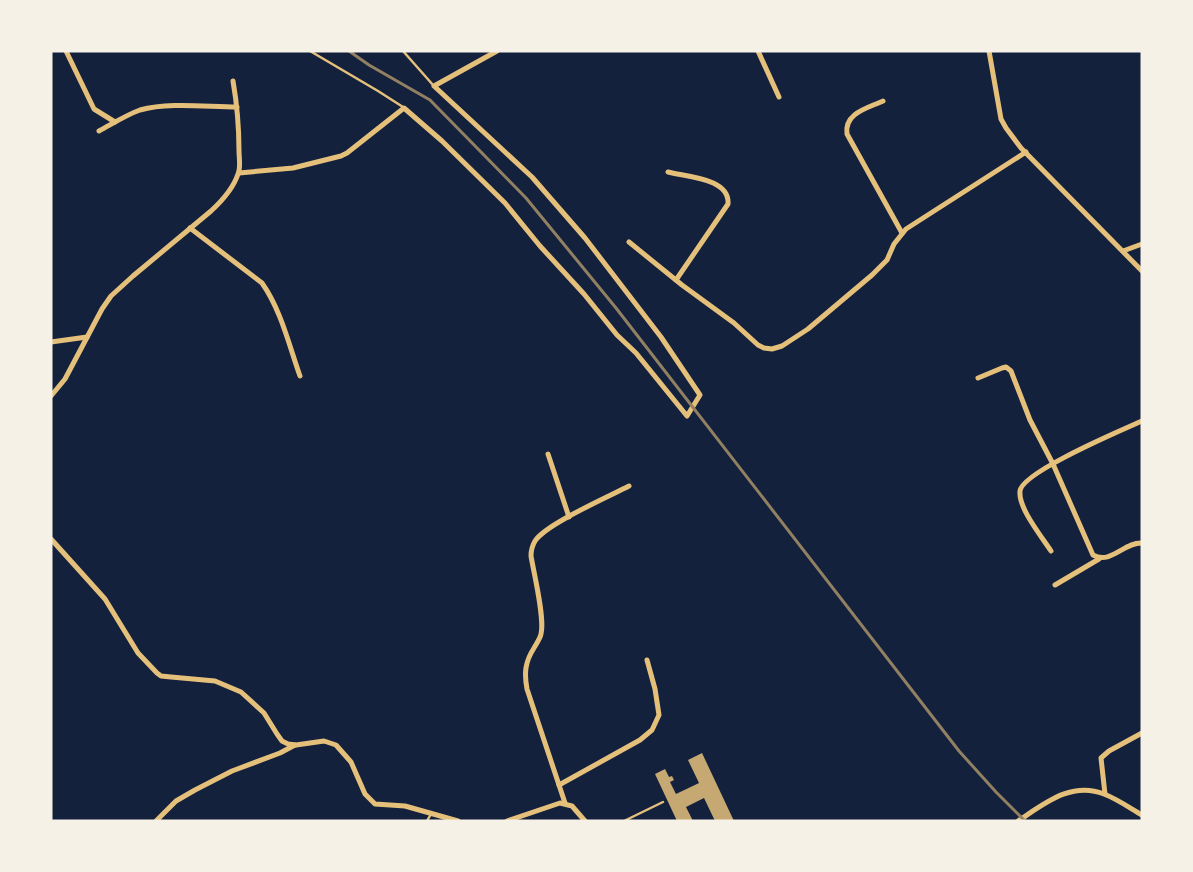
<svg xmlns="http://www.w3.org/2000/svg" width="1193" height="872" font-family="'Work Sans',sans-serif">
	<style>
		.building { fill: #c6a872 }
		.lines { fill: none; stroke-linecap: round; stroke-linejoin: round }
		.service { stroke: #e5c07b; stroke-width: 2.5 }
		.minor { stroke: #e5c07b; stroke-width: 5 }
		.rail { stroke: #918062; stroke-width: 3 }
	</style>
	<rect width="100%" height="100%" fill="#14213d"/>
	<path class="building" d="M702 753 734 821H715L704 798 686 807 693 821H677L655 774 665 769 669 777 672 776 674 780 670 782 676 794 699 783 688 760Z"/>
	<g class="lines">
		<g class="service">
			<path d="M310 51 378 91 403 107"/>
			<path d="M403 51 433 85"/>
			<path d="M427 821 431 814"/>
			<path d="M624 821 663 802"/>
		</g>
		<g class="minor">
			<path d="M66 51 94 109 115 122"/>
			<path d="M758 51 779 97"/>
			<path d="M989 51 1001 119 1006 128 1021 148 1142 271"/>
			<path d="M883 101C868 108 844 113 847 134L902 233"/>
			<path d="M99 131C112 124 126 115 140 110 169 102 207 107 237 107"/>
			<path d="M668 172C687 177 730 178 728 204L676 280"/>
			<path d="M239 173 293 168 341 156 347 153 404 108 442 141 505 203 540 246 584 294 617 335 636 353 687 416 700 395 661 337 585 238 532 177 434 86 497 51"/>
			<path d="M190 228 262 283C281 310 289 345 300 376"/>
			<path d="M629 242 682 285 734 323 758 345 764 348 772 349 782 346 808 329 872 275 887 260 894 244 906 229 1026 152"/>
			<path d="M1123 251 1142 244"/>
			<path d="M51 342 87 337"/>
			<path d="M978 378 1002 368 1006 367 1011 371 1030 420 1053 464 1093 555C1111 565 1124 542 1142 543"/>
			<path d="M51 396 65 379 102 309 111 296 133 276 211 211C223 200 233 189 238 174 241 167 239 158 239 151 239 127 237 104 233 81"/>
			<path d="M548 454 569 517"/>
			<path d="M51 539 105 599 138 653 157 673 161 676 171 677 215 681 241 692 264 713 277 734 282 741 288 744 296 745 324 741 336 745 351 762 365 794 375 804 405 806 458 821"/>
			<path d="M1051 551C1042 537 1018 508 1020 491 1022 472 1122 430 1142 421"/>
			<path d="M1055 585 1099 559"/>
			<path d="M559 785 640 740 652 730 659 715 655 689 647 660"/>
			<path d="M1105 794 1101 758 1109 751 1142 733"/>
			<path d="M565 803 527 689C524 673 525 662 534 648 536 644 540 639 541 634 545 618 534 574 531 556 531 550 532 546 535 541 546 524 608 497 629 486"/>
			<path d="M156 821 176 801 195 790 232 771 280 753 295 745"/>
			<path d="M507 821 560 803 572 806 585 821"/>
			<path d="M1018 821C1044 804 1071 781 1104 794 1117 799 1130 808 1142 815"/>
		</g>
		<path class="rail" d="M349 51 369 65 430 100 526 198 616 308 959 751 996 792 1025 821"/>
	</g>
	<rect width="1193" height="872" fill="none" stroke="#f6f1e7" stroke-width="105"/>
</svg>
